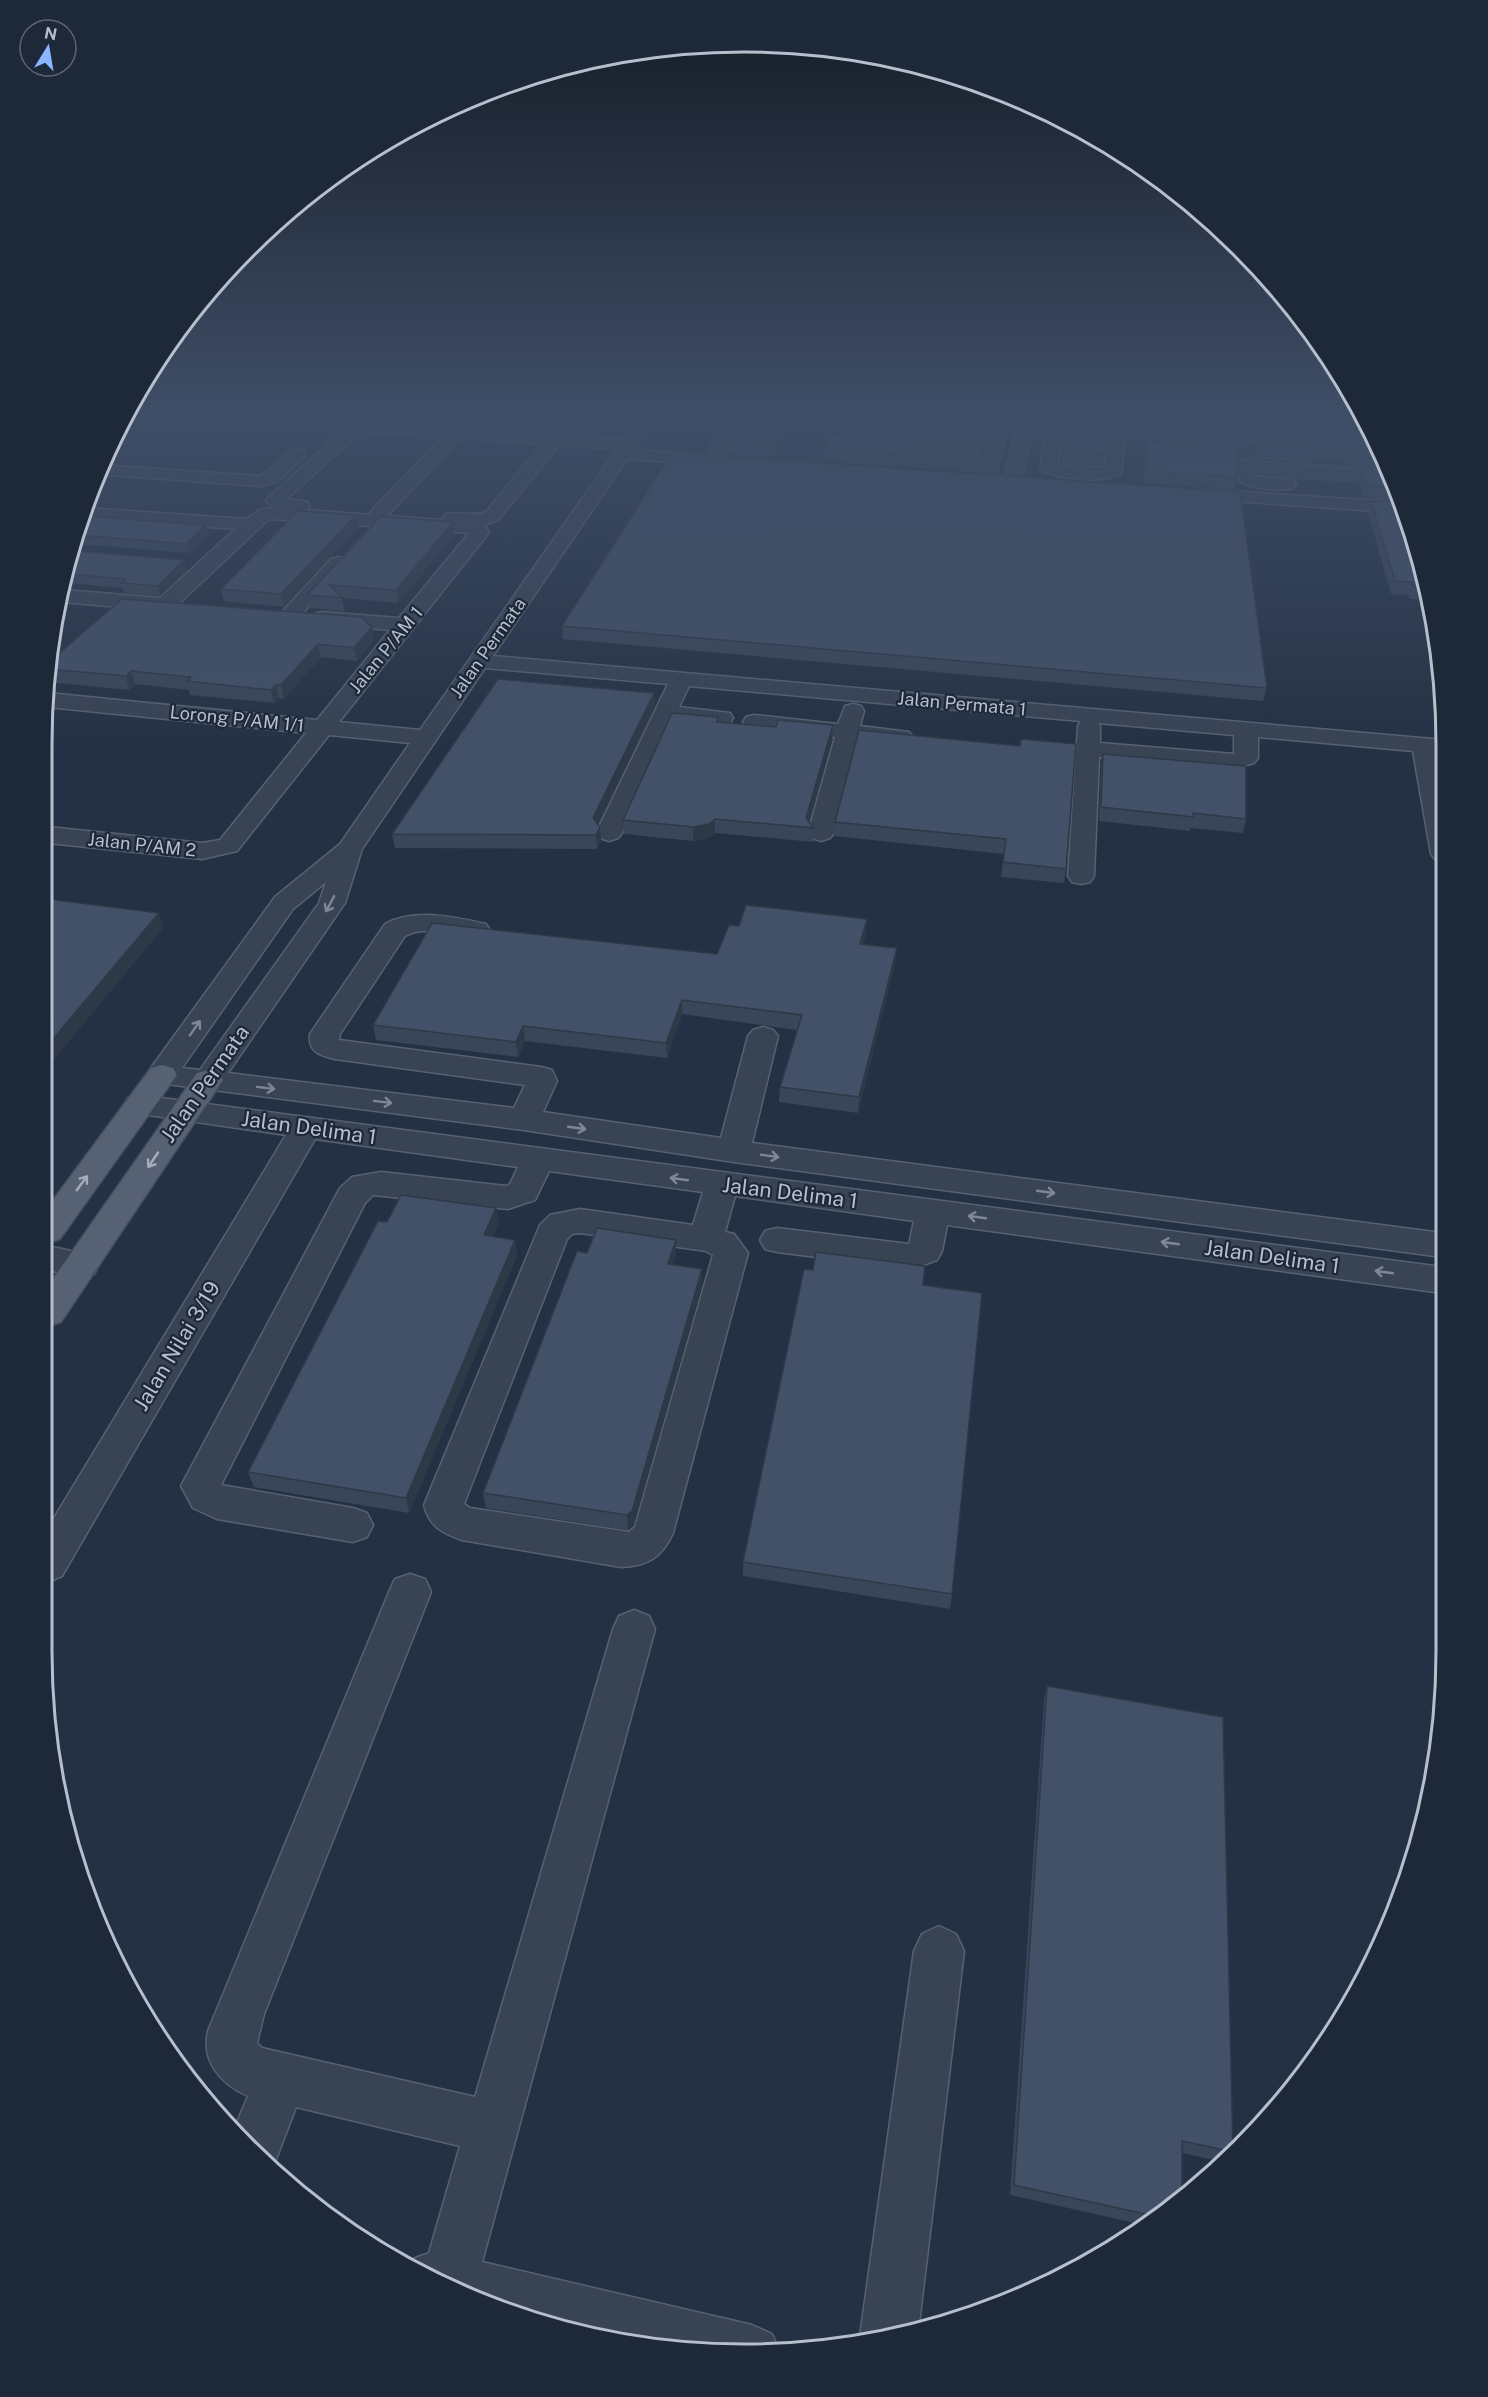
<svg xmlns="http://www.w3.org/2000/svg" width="1488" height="2397" font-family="'Public Sans',sans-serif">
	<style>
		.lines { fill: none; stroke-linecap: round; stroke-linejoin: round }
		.minor-casing { stroke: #576171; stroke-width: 3 }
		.major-casing { stroke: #424c5d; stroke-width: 3 }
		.minor { fill: #384354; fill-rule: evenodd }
		.major { fill: #566274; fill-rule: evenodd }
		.wall { fill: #394659 }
		.shaded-wall { fill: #2e3948 }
		.building { fill: #425167; stroke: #2e3948; stroke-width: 1.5 }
		.oneway { stroke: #7d8797 }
		.oneway2 { stroke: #a3acbb }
		.labels { text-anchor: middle; stroke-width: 4.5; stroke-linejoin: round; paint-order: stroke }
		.far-street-label { font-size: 18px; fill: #b6bfcd; stroke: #1d2839 }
		.street-label { font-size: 21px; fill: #b6bfcd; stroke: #1d2839 }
		.rim { fill: none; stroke: #b6bfcd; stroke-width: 3 }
	</style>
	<rect width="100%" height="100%" fill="#243144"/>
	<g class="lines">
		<g class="minor-casing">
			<g id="minor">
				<path d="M215 417H295L353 421 357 417H375L371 422 624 440 640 417H656L634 450 722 456 725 460 722 464 716 465 627 459 493 656 1444 740V754L1437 753 1444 789V862L1435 859 1431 854 1413 751 1258 737V758L1254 763 1232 769 1099 757 1094 876 1090 882 1081 884 1072 882 1068 876 1078 726 1081 721 689 686 679 707 730 713 733 718 730 723 722 725 673 720 622 833 618 838 609 841 600 838 596 833 668 684 485 668 362 849 345 903 228 1073 514 1108 525 1085 335 1059C319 1055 308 1052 310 1034L385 924C415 908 455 917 486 924L490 930 486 936C460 942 429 922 405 936L340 1034 339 1040 541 1067 552 1070 557 1081 543 1112 721 1138 748 1036 753 1030 763 1027 773 1030 778 1036 752 1143 1442 1233V1257L734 1162 524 1130 151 1082 147 1075 151 1068 275 897 340 844 410 743 329 735 237 851 202 859 48 843V827L202 843 220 840 306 733 48 707V693L317 720 390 630 322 624 315 622 312 618 315 614 322 612 399 618 469 533 269 519 173 609 165 611 62 602 65 590 160 598 235 529 86 518H84L87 508 246 519 261 509 273 508 266 501 269 497 343 430 223 422ZM361 431 443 437 374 508 371 512 373 515 306 510 310 506 307 502 287 499ZM460 438 542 444 486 512C473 517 458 511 445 514L443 520 387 516ZM559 445 617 449 420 730 339 722 487 535 489 531 483 525 498 520ZM1098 723 1234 735V754L1100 743V726ZM326 882 319 903 200 1070 182 1068 293 909Z"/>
				<path d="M856 417H874L861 443 853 448 845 443Z"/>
				<path d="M917 417H933L921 452 984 457 991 424 968 420 966 417 1006 419 1008 422 994 483H982L979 479 982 467 908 461 904 454Z"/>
				<path d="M1066 421C1082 422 1113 419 1124 432L1122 471 1119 475C1095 483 1067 479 1043 472L1040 468 1045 439H1030L1021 481 1018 485H1006L1003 481 1017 430 1047 429 1049 426ZM1066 431 1108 435 1105 468 1058 465 1063 432Z"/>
				<path d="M297 449 303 450 305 454 303 458 278 481 261 486 96 474 101 465 259 476C274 470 282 453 297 449Z"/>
				<path d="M1256 458 1304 461 1310 462 1313 466 1310 470 1304 471 1254 469V475L1257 476 1293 480 1296 484 1293 488C1278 492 1253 489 1240 481L1236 466 1239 462Z"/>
				<path d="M1195 489 1397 502 1402 513 1189 498 1186 494 1189 490Z"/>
				<path d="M338 557 345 559 348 563 345 567 297 619H283L280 615 283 611 331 559Z"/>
				<path d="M853 704 861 706 864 711 860 726 909 732 913 737 909 742 901 744 857 739 834 833 830 838 821 841 812 838 808 833 835 737 754 729 746 727 743 722 746 717 754 715 838 724 845 706Z"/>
				<path d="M139 1095 1442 1267V1293L947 1225 942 1251 937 1260 912 1269 777 1252 765 1249 760 1240 765 1231 777 1228 909 1244 914 1221 735 1196 725 1232 734 1234 748 1253 673 1533C662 1557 648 1566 621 1567L462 1540C442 1533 429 1526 424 1505L540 1225 550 1215 580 1209 693 1225 703 1192 549 1171 535 1200 508 1209 373 1195 365 1203 221 1485 353 1508 367 1513 373 1525 367 1537 353 1542 217 1519 193 1508 181 1486 340 1188 352 1177 381 1172 506 1186 510 1184 518 1167 315 1139 62 1576 48 1582V1528L286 1135 128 1112 124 1105 128 1098ZM580 1233 706 1251 713 1255 635 1527 629 1532 470 1508 464 1504 567 1239 572 1234Z"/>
				<path d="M48 1246 94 1256 99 1265 94 1274 82 1277 48 1270Z"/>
				<path d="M410 1574 425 1579 431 1592 264 2014 257 2043 262 2048 475 2097 613 1629 619 1616 634 1610 649 1616 655 1629 482 2262 752 2325 772 2334 779 2350 744 2355 607 2342 518 2318 409 2268 413 2259 429 2253 460 2146 296 2107 272 2170 247 2149 233 2132 248 2096C221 2084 201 2062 208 2031L389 1592 395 1579Z"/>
				<path d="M939 1926 956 1934 964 1951 918 2332 862 2339 860 2336 914 1951 922 1934Z"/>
			</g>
		</g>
		<g class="major-casing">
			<g id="major">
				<path d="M162 1065 173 1068 177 1075 60 1239 48 1243V1207L151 1068Z"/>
				<path d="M208 1070 219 1073 223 1080 61 1322 48 1326V1286L197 1073Z"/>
			</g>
		</g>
		<use href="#minor" class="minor"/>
		<use href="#major" class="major"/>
	</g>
	<g class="wall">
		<path d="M793 417 774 457 708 453V442Z"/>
		<path d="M1066 417H1338L1342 422 1364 423 1396 500 1363 498 1359 483 1295 479 1256 473 1259 459 1347 465 1351 464 1350 463 1255 456 1238 461 1239 467 1235 489 1143 483 1145 453 1147 442 1225 445 1224 444 1218 443 1132 440 1126 446V432L1119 425 1100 420 1066 421Z"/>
		<path d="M1066 423 1105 454 1103 466 1062 463Z"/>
		<path d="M912 425 905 445 910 452 951 456 957 454 924 451 925 440 988 426 978 472 823 461V449L852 439H885Z"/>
		<path d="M1371 501 1422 562 1428 600 1410 599 1409 595 1391 594 1368 513Z"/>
		<path d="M356 515 358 527 284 607 224 601 221 589Z"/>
		<path d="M85 516 206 525 209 535 189 553 77 544Z"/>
		<path d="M381 516 454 534 398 603 342 598 345 611 310 608 307 595Z"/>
		<path d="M75 551 184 560 187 570 160 596 124 593 123 588 67 583Z"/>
		<path d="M562 626 1267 688 1263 701 563 639Z"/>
		<path d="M374 640 357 661 321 657 284 699 279 698 274 703 190 695 189 690 135 684 129 690 48 682V663Z"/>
		<path d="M654 693 655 707 598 824 600 827 601 841 597 849 395 848 392 834Z"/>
		<path d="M718 717V722L776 727 833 725 832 739 809 822 814 828 813 842 715 833 709 838 693 841 624 834 623 820Z"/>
		<path d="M859 730 1066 869 1064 883 1001 877 1004 854 834 836 835 822Z"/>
		<path d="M1103 754 1246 819 1243 833 1190 828V831L1099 821 1101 767Z"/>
		<path d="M866 934 863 945 895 963 858 1113 779 1102 780 1087 797 1030 682 1014 667 1058 525 1041 518 1057 376 1040 373 1025 717 954Z"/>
		<path d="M387 1222 499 1223 493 1237 517 1255 409 1513 254 1487 248 1472Z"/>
		<path d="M587 1253 676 1255 673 1264 702 1269V1284L633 1526 628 1530 486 1508 483 1493Z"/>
		<path d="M923 1285 952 1594 950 1609 743 1576V1562Z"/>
		<path d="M1047 1686 1233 2152 1224 2162 1182 2153V2200L1148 2226 1010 2195 1044 1700Z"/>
	</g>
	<g class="shaded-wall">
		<path d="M788 417H793L774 457V446Z"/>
		<path d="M912 417V425L902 453 903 442Z"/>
		<path d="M989 417 988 426 978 472 979 460Z"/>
		<path d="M1134 429 1132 440 1126 446 1127 435Z"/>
		<path d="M1258 444 1255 456 1237 461 1236 455 1240 449Z"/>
		<path d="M356 515 358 527 284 607 281 594Z"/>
		<path d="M453 522 454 534 398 603 396 590Z"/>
		<path d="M206 525 209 535 189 553 186 544Z"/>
		<path d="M184 560 187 570 160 596 158 586Z"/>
		<path d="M372 627 374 640 357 661 354 648Z"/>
		<path d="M318 644 321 657 284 699 281 685Z"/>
		<path d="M131 671 135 684 129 690 126 676Z"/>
		<path d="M276 685 279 698 274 703 271 690Z"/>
		<path d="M654 693 655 707 594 832 593 818Z"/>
		<path d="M833 725 832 739 807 827 806 818Z"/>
		<path d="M715 819V833L709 838 693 841V827Z"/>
		<path d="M600 827 601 841 597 849 596 835Z"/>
		<path d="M159 913 163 928 48 1067V1045Z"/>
		<path d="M867 919 866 934 859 959 860 944Z"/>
		<path d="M897 948 895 963 858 1113 859 1097Z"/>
		<path d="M682 1000V1014L667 1058 666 1043Z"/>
		<path d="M523 1026 525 1041 518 1057 516 1042Z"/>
		<path d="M496 1208 499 1223 487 1251 484 1235Z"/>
		<path d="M515 1240 517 1255 409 1513 406 1498Z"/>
		<path d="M676 1240V1255L669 1279 668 1264Z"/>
		<path d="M702 1269V1284L633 1526 628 1530 627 1515Z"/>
	</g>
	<g class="building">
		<path d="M722 417H788L774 446 708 442Z"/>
		<path d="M893 417H912L903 442 910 452 951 456 959 454 962 449 957 442 925 440 932 417H989L979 460 823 449 829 435 852 439 858 437 885 439Z"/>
		<path d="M1124 417H1338L1342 418V422L1364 423 1391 487 1367 486 1362 472 1298 468 1259 462V459L1347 465 1353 464 1358 459 1353 451 1258 444 1240 449 1236 455 1239 467 1236 466 1237 477 1145 471 1147 442 1226 445 1230 438 1227 433 1220 432 1134 429 1127 435 1128 421Z"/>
		<path d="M1066 423 1107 426 1105 454 1064 452Z"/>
		<path d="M672 453 1240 492 1267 688 562 626Z"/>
		<path d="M1371 501 1397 502 1422 562 1426 587 1414 586 1413 582 1395 581Z"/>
		<path d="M298 511 356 515 281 594 221 589Z"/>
		<path d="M85 516 206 525 186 544 79 535Z"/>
		<path d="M381 516 453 522 396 590 329 585 343 598 307 595Z"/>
		<path d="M75 551 184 560 158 586 121 583 126 579 69 574Z"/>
		<path d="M122 599 361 617 372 627 354 648 318 644 281 685H276L271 690 187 681 191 677 131 671 126 676 48 669V663Z"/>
		<path d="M498 679 654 693 593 818 600 827 596 835 392 834Z"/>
		<path d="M672 713 718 717 717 722 776 727 778 720 833 725 806 818 814 828 715 819 709 824 693 827 623 820Z"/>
		<path d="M859 730 1020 746 1021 739 1076 744 1066 869 1003 862 1006 839 835 822Z"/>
		<path d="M1103 754 1246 766V819L1193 813V817L1101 807Z"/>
		<path d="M48 899 159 913 48 1045Z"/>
		<path d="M746 905 867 919 860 944 897 948 859 1097 780 1087 802 1015 682 1000 666 1043 523 1026 516 1042 373 1025 432 923 717 954 729 925 739 926Z"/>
		<path d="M401 1195 496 1208 484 1235 515 1240 406 1498 248 1472 378 1221 387 1222Z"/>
		<path d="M597 1228 676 1240 668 1264 702 1269 632 1511 627 1515 483 1493 577 1251 587 1253Z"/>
		<path d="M816 1252 925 1266 923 1285 982 1293 952 1594 743 1562 804 1269 813 1270Z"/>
		<path d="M1047 1686 1223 1717 1233 2152 1182 2141V2200L1159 2217 1014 2185Z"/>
	</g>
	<defs><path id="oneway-shaft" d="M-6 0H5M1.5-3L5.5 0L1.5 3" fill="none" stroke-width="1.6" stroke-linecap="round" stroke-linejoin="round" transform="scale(1.5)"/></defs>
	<g class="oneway">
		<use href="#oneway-shaft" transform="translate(330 904) rotate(118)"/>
		<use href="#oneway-shaft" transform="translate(195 1028) rotate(-55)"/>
		<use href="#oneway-shaft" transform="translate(266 1088) rotate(7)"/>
		<use href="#oneway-shaft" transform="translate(383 1102) rotate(7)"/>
		<use href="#oneway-shaft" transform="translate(577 1128) rotate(8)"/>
		<use href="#oneway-shaft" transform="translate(770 1156) rotate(8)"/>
		<use href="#oneway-shaft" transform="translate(679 1179) rotate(-172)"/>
		<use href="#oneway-shaft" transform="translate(1046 1192) rotate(8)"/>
		<use href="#oneway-shaft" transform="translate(977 1217) rotate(-172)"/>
		<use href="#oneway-shaft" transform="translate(1170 1243) rotate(-172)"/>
		<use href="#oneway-shaft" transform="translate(1384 1272) rotate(-172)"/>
	</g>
	<g class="oneway2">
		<use href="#oneway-shaft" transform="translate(153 1160) rotate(124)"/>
		<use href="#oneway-shaft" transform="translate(82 1183) rotate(-54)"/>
	</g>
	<linearGradient id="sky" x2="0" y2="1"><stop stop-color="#141b25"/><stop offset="0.55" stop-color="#3f4e67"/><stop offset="1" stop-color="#3f4e67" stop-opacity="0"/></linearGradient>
	<rect width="1488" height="753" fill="url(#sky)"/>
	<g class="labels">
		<g class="far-street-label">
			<text transform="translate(488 648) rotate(-55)" y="6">Jalan Permata</text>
			<text transform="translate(386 650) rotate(-51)" y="6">Jalan P/AM 1</text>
			<text transform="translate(962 704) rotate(5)" y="6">Jalan Permata 1</text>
			<text transform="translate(237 719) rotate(6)" y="6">Lorong P/AM 1/1</text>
			<text transform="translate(142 845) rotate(6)" y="6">Jalan P/AM 2</text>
		</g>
		<g class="street-label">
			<text transform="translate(205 1084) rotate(-55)" y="7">Jalan Permata</text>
			<text transform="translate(309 1128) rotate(8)" y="7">Jalan Delima 1</text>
			<text transform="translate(790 1193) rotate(7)" y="7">Jalan Delima 1</text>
			<text transform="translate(1272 1257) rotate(8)" y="7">Jalan Delima 1</text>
			<text transform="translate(177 1346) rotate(-59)" y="7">Jalan Nilai 3/19</text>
		</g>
	</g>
	<path d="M0 0H1488V2397H0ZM744 52H744A692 692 0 0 1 1436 744V1652A692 692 0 0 1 744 2344H744A692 692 0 0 1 52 1652V744A692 692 0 0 1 744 52Z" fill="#1d2839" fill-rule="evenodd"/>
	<path class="rim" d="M744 52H744A692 692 0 0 1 1436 744V1652A692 692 0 0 1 744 2344H744A692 692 0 0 1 52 1652V744A692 692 0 0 1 744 52Z"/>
	<g transform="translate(48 48) rotate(11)"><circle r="28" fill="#1d2839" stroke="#5a6474" stroke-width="1.5"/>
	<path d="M0-4.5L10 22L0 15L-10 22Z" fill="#89b6ff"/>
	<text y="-9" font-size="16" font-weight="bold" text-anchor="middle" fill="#b6bfcd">N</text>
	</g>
</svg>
